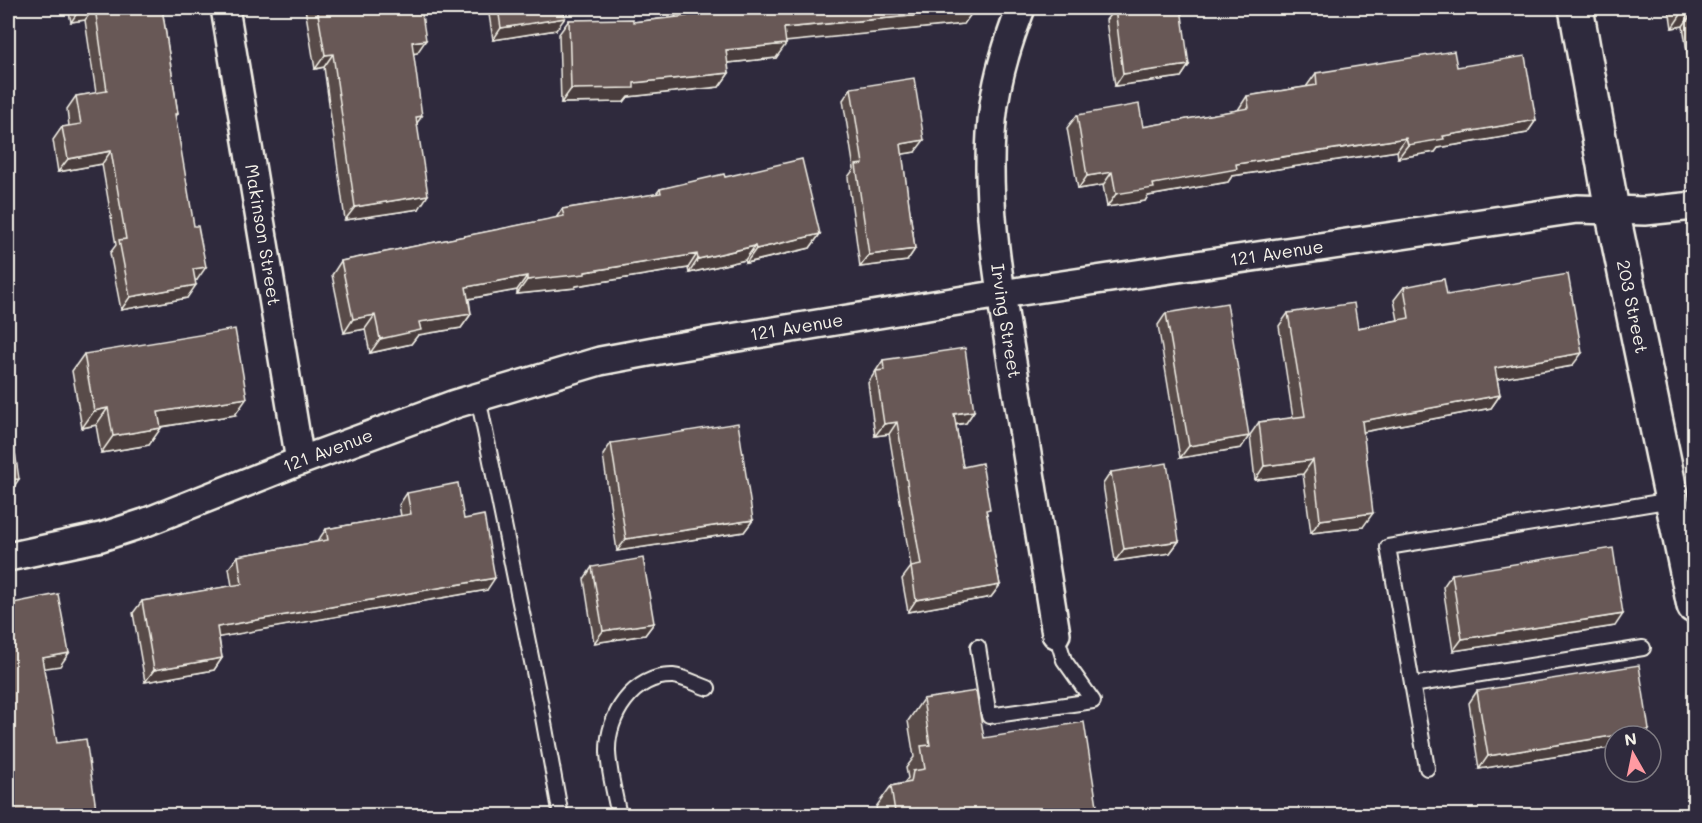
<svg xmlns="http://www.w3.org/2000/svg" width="1702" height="823" font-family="Mali,sans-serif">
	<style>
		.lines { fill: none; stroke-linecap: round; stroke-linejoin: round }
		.service-casing { stroke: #f4f1e8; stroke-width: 18 }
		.minor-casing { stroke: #f4f1e8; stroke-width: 32 }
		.secondary-casing { stroke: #f4f1e8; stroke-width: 38 }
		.service { stroke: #2f2a3d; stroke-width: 14 }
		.minor { stroke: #2f2a3d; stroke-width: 27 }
		.secondary { stroke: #2f2a3d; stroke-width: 33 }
		.wall { fill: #594c4a; stroke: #f4f1e8; stroke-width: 1.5 }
		.shaded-wall { fill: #493e3c; stroke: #f4f1e8; stroke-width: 1.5 }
		.building { fill: #685856; stroke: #f4f1e8; stroke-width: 1.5 }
		.labels { text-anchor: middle; stroke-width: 6; stroke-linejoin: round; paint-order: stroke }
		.street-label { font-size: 18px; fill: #f4f1e8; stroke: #2f2a3d }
	</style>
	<rect width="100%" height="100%" fill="#2f2a3d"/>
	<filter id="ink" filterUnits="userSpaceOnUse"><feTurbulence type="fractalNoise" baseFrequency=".0167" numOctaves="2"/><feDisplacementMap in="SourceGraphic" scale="12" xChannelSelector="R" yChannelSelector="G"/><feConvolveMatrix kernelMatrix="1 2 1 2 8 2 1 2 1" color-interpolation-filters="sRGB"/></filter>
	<g filter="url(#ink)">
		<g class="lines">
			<g class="service-casing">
				<g id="service">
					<path d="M478 397 540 701 561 816"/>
					<path d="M978 647 989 716 1093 701 1064 660 1056 634"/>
					<path d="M1412 685 1643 648"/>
					<path d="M1427 768 1388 547 1672 500"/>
					<path d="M619 816C615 795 609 773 608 752 607 716 633 675 673 676 684 677 698 685 708 688"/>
				</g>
			</g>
			<g class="minor-casing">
				<g id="minor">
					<path id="s1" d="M225 8 300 461"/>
					<path id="s2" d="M1021 8C1009 39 999 70 994 104 981 198 1002 299 1017 392 1030 473 1043 554 1056 634"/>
					<path id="s3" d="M8 557 101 537 144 523 300 461 455 404 600 361 670 348 1001 294 1577 209 1645 211 1694 206"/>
				</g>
			</g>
			<g class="secondary-casing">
				<g id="secondary">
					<path id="s4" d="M1576 8 1612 210 1694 606"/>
				</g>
			</g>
			<use href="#service" class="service"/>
			<use href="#minor" class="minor"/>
			<use href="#secondary" class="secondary"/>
		</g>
		<g class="wall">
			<path d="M68 8H162L178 114 175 117 197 280H195L187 298 121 310 110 253 116 245 102 164 58 172 53 140 62 127 69 126 67 109 76 96 96 93 85 20 71 22Z"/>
			<path d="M305 8H421L417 53 413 54 417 123 419 209 345 220 324 67 315 69Z"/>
			<path d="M488 8H563L556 30 493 40Z"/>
			<path d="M681 8H974L964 24 786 41 776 58 728 63 729 73 719 87 628 97 624 102 561 103 559 34 569 20 633 22 676 17 675 15Z"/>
			<path d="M1115 8 1189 65 1181 77 1115 86 1106 20Z"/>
			<path d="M1669 8H1695V103L1683 26 1672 28Z"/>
			<path d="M1457 67 1536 120 1527 133 1438 148 1435 152 1398 158 1397 151 1232 176 1228 182 1148 196 1145 201 1107 207 1103 185 1078 189 1067 128 1077 115 1143 127 1238 110 1247 96 1306 87 1316 73Z"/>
			<path d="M851 88 915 152 902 154 915 249 907 261 860 267 848 177 854 169 843 100Z"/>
			<path d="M725 177 820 234 810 248 746 263 745 260 689 273 688 268 576 286 575 288 517 294V290L469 299 471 314 461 328 418 335 411 344 370 353 365 329 344 333 332 275 341 261 556 218 562 209 656 194 660 189Z"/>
			<path d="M1404 287 1447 295 1572 366 1497 379 1500 395 1491 408 1363 432V527L1311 533 1303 474 1255 480 1250 435 1259 422 1293 418 1279 326 1288 313 1358 328 1398 320 1394 300Z"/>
			<path d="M1166 313 1249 436 1241 448 1180 458 1158 325Z"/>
			<path d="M84 354 235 415 161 427 149 445 101 453 96 425 82 428 72 371Z"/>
			<path d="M883 360 974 411 966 423 956 425 963 467 987 513 1000 585 991 597 908 612 902 579 911 567 889 434 875 436 868 383Z"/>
			<path d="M611 443 753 520 744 532 617 551 603 455Z"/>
			<path d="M1111 472 1179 541 1170 553 1115 561 1103 484Z"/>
			<path d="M407 493 464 519 487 590 219 637 222 658 214 670 145 682 133 613 142 601 232 586 229 568 238 556 317 542 326 529 401 516 399 505Z"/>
			<path d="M592 567 654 623 645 635 594 643 584 579Z"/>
			<path d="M1452 574 1615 626 1453 651 1443 587Z"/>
			<path d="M1477 691 1615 736V747L1479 769 1469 703Z"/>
			<path d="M923 699 984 738 1096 816H878L876 807 891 786 904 783 908 778 906 768 914 757 908 721Z"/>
		</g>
		<g class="shaded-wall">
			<path d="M94 8 85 20 71 22 80 9Z"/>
			<path d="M974 10 964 24 774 43 784 28Z"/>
			<path d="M1693 12 1683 26 1672 28 1682 13Z"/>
			<path d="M565 18 556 30 493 40 501 28Z"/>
			<path d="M426 40 417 53 402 55 412 42Z"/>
			<path d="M786 44 776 58 717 64 726 50Z"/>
			<path d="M333 54 324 67 315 69 325 55Z"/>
			<path d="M1189 65 1181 77 1115 86 1123 74Z"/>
			<path d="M729 73 719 87 628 97 624 102 561 103 571 89Z"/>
			<path d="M422 116 412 130 416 117Z"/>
			<path d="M1536 120 1527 133 1438 148 1435 152 1398 158 1408 145 1443 136Z"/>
			<path d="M1406 138 1397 151 1232 176 1228 182 1148 196 1145 201 1107 207 1116 194 1153 184 1236 164Z"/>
			<path d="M924 140 915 152 892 156 901 144Z"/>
			<path d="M111 151 102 164 58 172 68 159Z"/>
			<path d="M1112 172 1103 185 1078 189 1087 176Z"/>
			<path d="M428 195 419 209 345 220 355 207Z"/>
			<path d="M820 234 810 248 746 263 756 249Z"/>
			<path d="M755 246 745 260 689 273 698 259Z"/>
			<path d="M915 249 907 261 860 267 869 255Z"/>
			<path d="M697 254 688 268 576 286 575 288 517 294 527 280 585 272Z"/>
			<path d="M206 267 197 280 184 282 193 269Z"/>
			<path d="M527 276 517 290 457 301 466 287Z"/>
			<path d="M196 285 187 298 121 310 130 297Z"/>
			<path d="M471 314 461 328 418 335 411 344 370 353 380 339 419 322Z"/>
			<path d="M375 315 365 329 344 333 353 319Z"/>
			<path d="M1582 353 1572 366 1486 381 1495 368Z"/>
			<path d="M1500 395 1491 408 1352 434 1362 421Z"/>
			<path d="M247 398 235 415 147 429 158 412Z"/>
			<path d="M108 408 96 425 82 428 94 411Z"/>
			<path d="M974 411 966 423 945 426 954 414Z"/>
			<path d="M897 422 889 434 875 436 884 424Z"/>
			<path d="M161 428 149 445 101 453 113 436Z"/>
			<path d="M1249 436 1241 448 1180 458 1189 446Z"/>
			<path d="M1313 460 1303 474 1255 480 1264 466Z"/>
			<path d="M19 479 11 491H8V480Z"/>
			<path d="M1373 513 1363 527 1311 533 1320 520Z"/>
			<path d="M753 520 744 532 617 551 626 539Z"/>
			<path d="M1179 541 1170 553 1115 561 1124 549Z"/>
			<path d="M495 578 487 590 209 639 217 627Z"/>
			<path d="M1000 585 991 597 908 612 916 600Z"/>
			<path d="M1623 614 1615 626 1453 651 1462 639Z"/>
			<path d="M654 623 645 635 594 643 603 631Z"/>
			<path d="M69 653 60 666 33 670 42 658Z"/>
			<path d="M222 658 214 670 145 682 154 670Z"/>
			<path d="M1649 730 1645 736H1615V747L1479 769 1488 756Z"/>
			<path d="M918 809 913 816H893L895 812Z"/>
			<path d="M1098 812 1096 816H1078Z"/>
		</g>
		<g class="building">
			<path d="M79 8H94L80 9Z"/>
			<path d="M95 8H162L178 114H175L194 226H198L206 267 193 269 196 285 130 297 119 240 126 239 111 151 68 159 62 127 81 124 76 96 107 91Z"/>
			<path d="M317 8H421L426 40 412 42 422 116 416 117 428 195 355 207 333 54 325 55Z"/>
			<path d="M498 8H563L565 18 501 28Z"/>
			<path d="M686 8H974V10L784 28 786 44 726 50 729 73 634 83V88L571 89 569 20 633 19V22L687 16Z"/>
			<path d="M1115 8H1181L1189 65 1123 74Z"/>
			<path d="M1681 8H1695V22L1693 12 1682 13Z"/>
			<path d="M1454 51 1457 67 1525 56 1536 120 1443 136 1444 139 1408 145 1406 138 1236 164 1237 169 1153 184 1154 188 1116 194 1112 172 1087 176 1077 115 1139 104 1143 127 1249 108 1247 96 1317 85 1316 73Z"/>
			<path d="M914 78 924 140 901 144 915 249 869 255 856 165 863 164 851 88Z"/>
			<path d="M802 159 820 234 756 249 755 246 698 259 697 254 585 272V274L527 280V276L466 287 471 314 419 322 421 330 380 339 375 315 353 319 341 261 564 216 562 209 661 193 660 189 724 174 725 177Z"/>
			<path d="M1568 274 1582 353 1495 368 1500 395 1362 421 1373 513 1320 520 1313 460 1264 466 1259 422 1305 416 1288 313 1354 303 1358 328 1409 318 1404 287 1444 279 1447 295Z"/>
			<path d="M1227 303 1249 436 1189 446 1166 313Z"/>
			<path d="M235 329 247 398 158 412 161 428 113 436 108 408 94 411 84 354Z"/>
			<path d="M965 348 974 411 954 414 963 467 982 463 990 509 986 510 1000 585 916 600 911 567 921 565 897 422 884 424 876 371 884 370 883 360Z"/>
			<path d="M738 423 753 520 626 539 611 443Z"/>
			<path d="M12 431 19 479 8 480V432Z"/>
			<path d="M1167 463 1179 541 1124 549 1111 472Z"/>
			<path d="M458 483 464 519 484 515 495 578 217 627 222 658 154 670 142 601 242 584 238 556 328 540 326 529 411 514 407 493Z"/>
			<path d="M1613 548 1623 614 1462 639 1452 574Z"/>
			<path d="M643 558 654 623 603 631 592 567Z"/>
			<path d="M58 594 69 653 42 658 57 743 86 739 97 816H8V604Z"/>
			<path d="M1639 665 1649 730 1488 756 1477 691Z"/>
			<path d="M976 691 984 738 1084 722 1098 812 1078 816H919L918 809 895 812 891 786 911 782 913 771 925 769 921 746 930 745 923 699Z"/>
		</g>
	</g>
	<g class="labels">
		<g class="street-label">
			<text dy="6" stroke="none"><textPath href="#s1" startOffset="230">Makinson Street</textPath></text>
			<text dy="6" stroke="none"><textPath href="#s3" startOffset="1310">121 Avenue</textPath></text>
			<text dy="6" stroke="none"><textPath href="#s4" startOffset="304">203 Street</textPath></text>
			<text dy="6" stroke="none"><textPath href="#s2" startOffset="318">Irving Street</textPath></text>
			<text dy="6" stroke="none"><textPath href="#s3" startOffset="824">121 Avenue</textPath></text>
			<text dy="6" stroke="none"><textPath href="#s3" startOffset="338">121 Avenue</textPath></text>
		</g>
	</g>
	<rect width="1702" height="823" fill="none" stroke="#2f2a3d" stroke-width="30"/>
	<rect x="15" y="15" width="1672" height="793" fill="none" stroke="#f4f1e8" stroke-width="2" filter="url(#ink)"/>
	<g transform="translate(1633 754) rotate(351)"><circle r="28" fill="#2f2a3d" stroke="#7e7a81" stroke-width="1.5"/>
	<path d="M0-4.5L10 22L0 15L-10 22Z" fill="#ff9aa2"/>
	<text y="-9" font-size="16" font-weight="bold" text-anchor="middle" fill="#f4f1e8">N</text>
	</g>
</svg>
